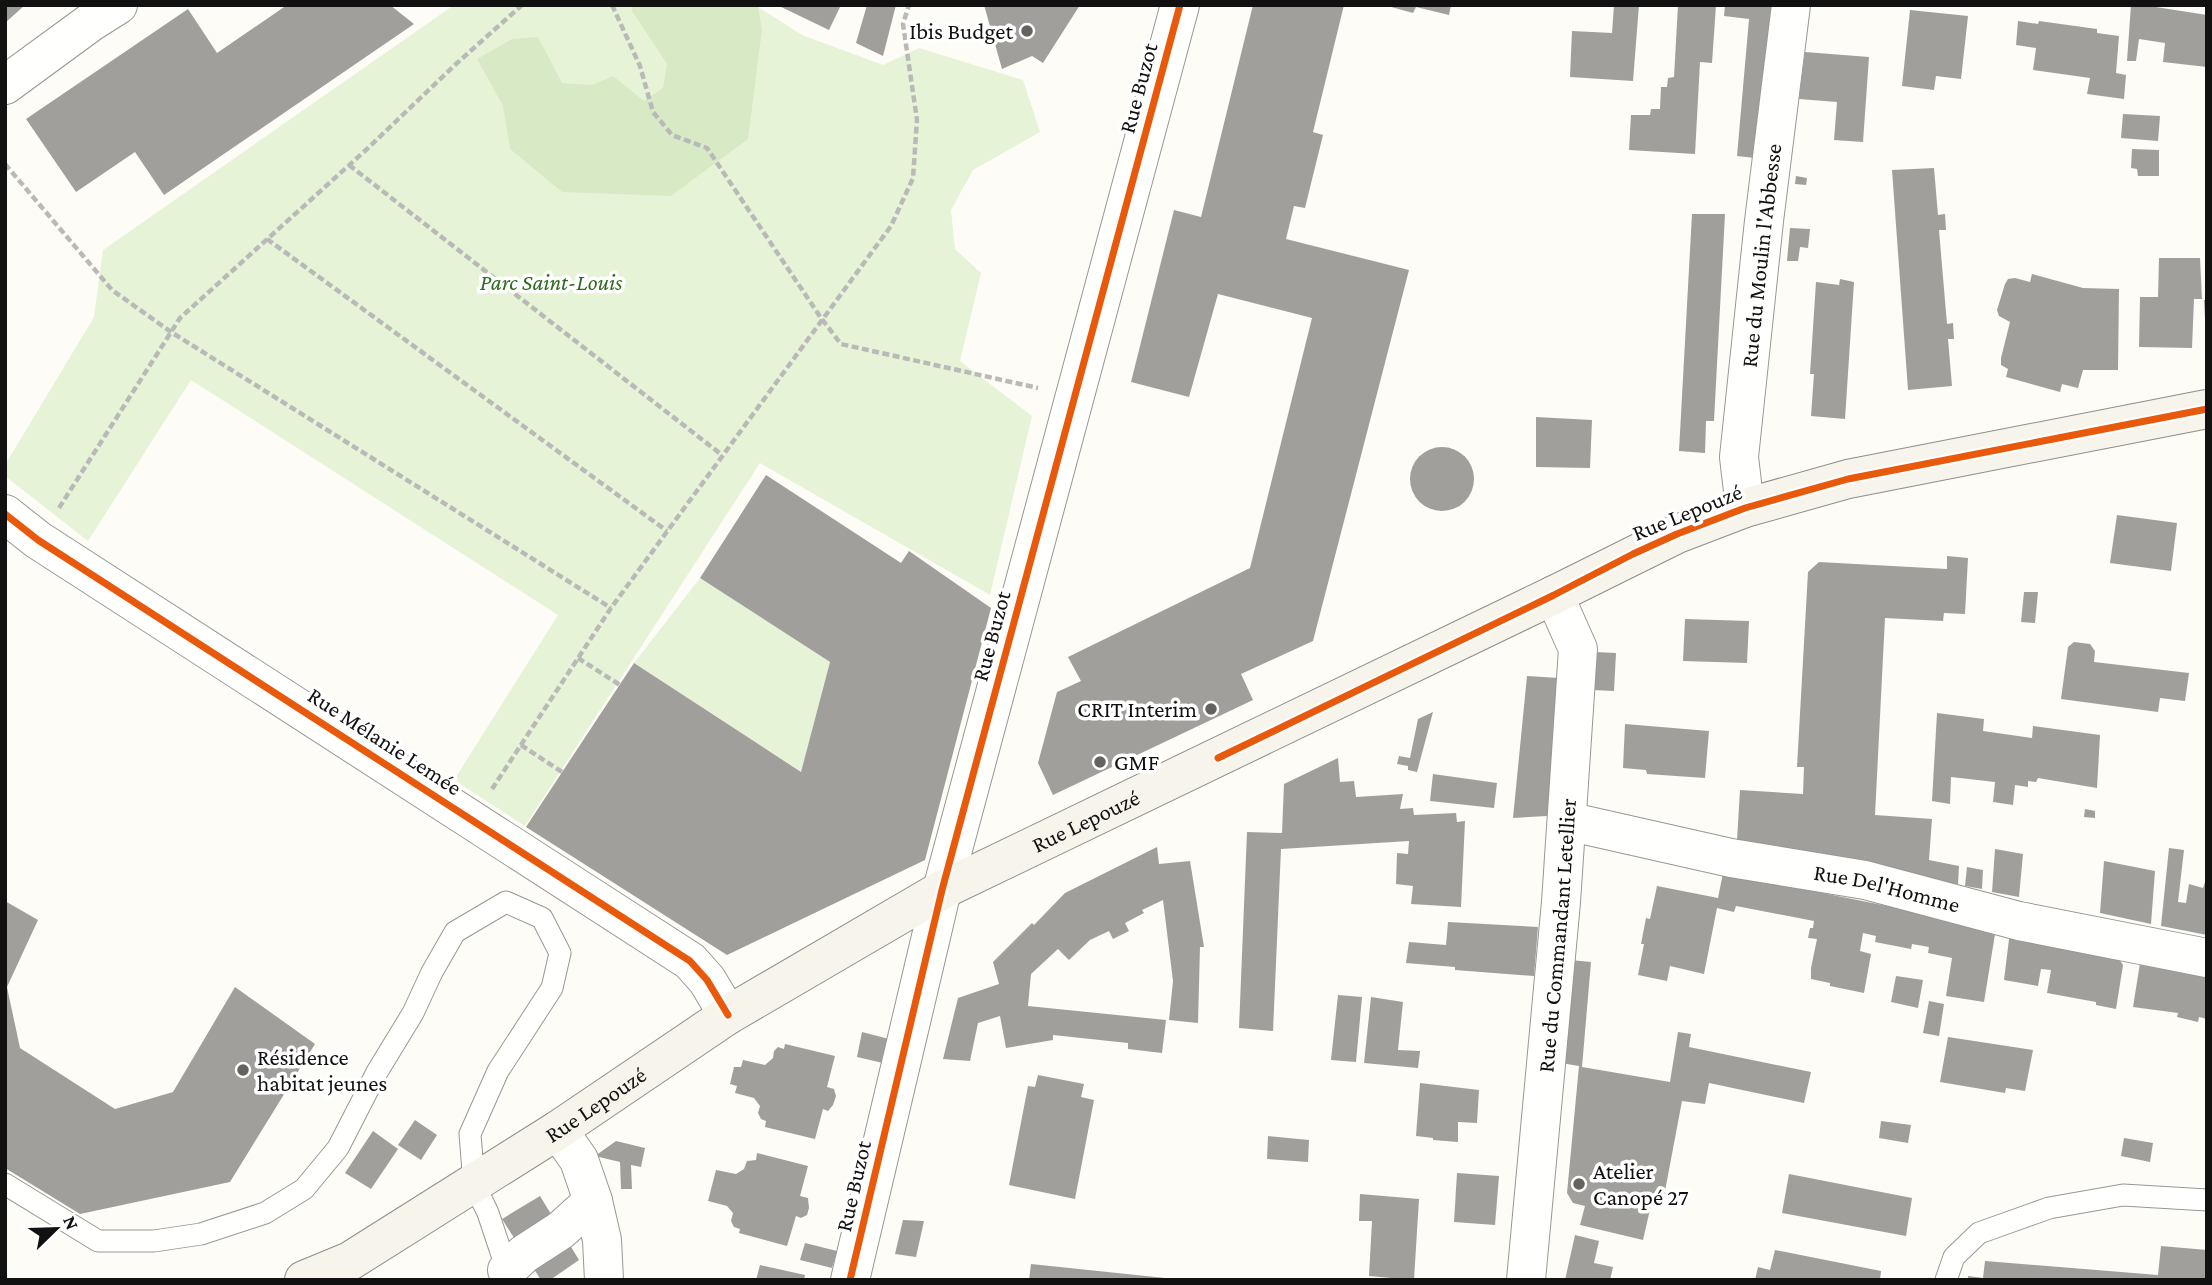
<svg xmlns="http://www.w3.org/2000/svg" width="2212" height="1285" font-family="'Crimson Pro',serif">
	<style>
		.green { fill: #e7f3d7 }
		.forest { fill: #d8eac5 }
		.building { fill: #a19f9c }
		.lines { fill: none; stroke-linecap: round; stroke-linejoin: round }
		.lane-casing { stroke: #979795; stroke-width: 23 }
		.street-casing { stroke: #979795; stroke-width: 40 }
		.secondary-casing { stroke: #8e8d8b; stroke-width: 40 }
		.path { stroke: #b9b9b8; stroke-width: 4.5; stroke-dasharray: 7 3.5; stroke-linecap: butt }
		.lane { stroke: #fffffe; stroke-width: 21 }
		.street { stroke: #fffffe; stroke-width: 38 }
		.secondary { stroke: #f6f4eb; stroke-width: 38 }
		.cycleway-casing { stroke: #fff; stroke-width: 11 }
		.cycleway { stroke: #e8590c; stroke-width: 7 }
		.poi-dot { fill: #646362; stroke: #fff; stroke-width: 2.5 }
		.labels { text-anchor: middle; stroke-width: 7; stroke-linejoin: round; paint-order: stroke }
		.poi-label { font-size: 23px; fill: #111; stroke: #fff; text-anchor: start }
		.street-label { font-size: 23px; fill: #111; stroke: #fff }
		.park-label { font-size: 23px; font-style: italic; fill: #2f6b1f; stroke: #fff }
	</style>
	<rect width="100%" height="100%" fill="#fdfcf7"/>
	<g class="green">
		<path d="M454 5H755L802 35 883 65 919 48 1023 80 1040 132 973 170 951 210 955 249 981 273 960 361 1032 416 990 595 760 463 525 826 454 780 558 615 191 380 88 541 5 476V465L94 317 103 250Z"/>
		<path d="M700 578 830 662 801 772 634 663Z"/>
	</g>
	<path class="forest" d="M632 5H758L762 30 748 139 671 196 562 192 510 149 503 106 477 59 512 39 538 37 562 83 592 85 613 76 644 101 663 88 667 64 632 11Z"/>
	<g class="building">
		<path d="M5 5H25L5 23Z"/>
		<path d="M287 5H390L414 24 164 195 135 152 76 192 26 119 188 9 217 53Z"/>
		<path d="M777 5H841L829 30Z"/>
		<path d="M867 5H896L883 56 856 43Z"/>
		<path d="M984 5H1080L1043 63 1032 56 1002 69Z"/>
		<path d="M1253 5H1344L1313 132 1323 135 1305 208 1294 206 1286 239 1409 270 1313 641 1241 674 1253 700 1053 795 1038 763 1057 692 1081 681 1068 657 1250 568 1312 318 1218 294 1189 397 1131 382 1174 210 1201 217Z"/>
		<path d="M1384 5H1451L1449 15 1416 7 1413 13Z"/>
		<path d="M1614 5H1639L1633 81 1570 77 1572 31 1612 33Z"/>
		<path d="M1678 5H1716L1712 63 1700 62 1695 154 1629 150 1631 115H1650L1651 109H1660L1661 87H1667L1668 78 1674 77Z"/>
		<path d="M1725 5H1782L1764 159 1737 156 1749 19 1724 16Z"/>
		<path d="M2131 5H2143L2207 15V67L2163 62 2165 43 2139 39 2136 61H2127Z"/>
		<path d="M1910 10 1968 16 1961 79 1936 76 1934 90 1902 86Z"/>
		<path d="M2018 21 2038 24 2039 21 2097 29V33L2119 36 2116 73 2126 75 2124 99 2087 94 2090 78 2033 70 2036 48 2016 45Z"/>
		<path d="M1805 52 1869 57 1863 142 1834 140 1837 102 1799 99Z"/>
		<path d="M2123 114 2160 116 2158 141 2121 138Z"/>
		<path d="M2132 149 2159 150V176H2138L2137 169 2131 168Z"/>
		<path d="M1934 168 1938 215 1945 214 1946 230H1939L1947 324 1953 323 1954 339H1948L1952 386 1908 390 1892 170Z"/>
		<path d="M1796 176 1807 178 1806 185 1795 184Z"/>
		<path d="M1692 214H1725L1714 421H1706L1705 453 1679 451Z"/>
		<path d="M1790 228 1810 229 1808 248 1800 247 1798 261H1787Z"/>
		<path d="M2159 258H2200L2202 299H2194L2192 348 2139 347 2140 297H2158Z"/>
		<path d="M2032 274 2083 288 2119 289 2118 370H2083L2078 388 2062 384 2060 392 2006 377 2008 369 2001 365V358L2010 322 1999 316 1997 310 2005 284 2008 279 2015 278 2030 282Z"/>
		<path d="M1840 279 1854 282 1845 419 1811 416 1814 374H1810L1816 282 1839 285Z"/>
		<path d="M2204 300H2207V319H2205Z"/>
		<path d="M1536 417 1592 420 1590 468 1536 467Z"/>
		<circle cx="1442" cy="479" r="32"/>
		<path d="M766 475 901 563 909 551 991 608 925 860 727 955 526 827 634 663 801 772 830 662 700 578Z"/>
		<path d="M2117 515 2177 523 2171 571 2110 563Z"/>
		<path d="M1947 556 1968 558 1965 614 1944 613 1943 621 1885 618 1875 815 1932 819 1929 860 1959 866 1958 885 1737 840 1740 790 1803 794 1804 767H1797L1808 572 1819 562 1947 569Z"/>
		<path d="M2024 592H2038L2035 623 2021 622Z"/>
		<path d="M1685 619 1749 621 1747 663 1683 661Z"/>
		<path d="M2074 642 2090 644 2095 651 2094 662 2189 673 2185 701 2160 698 2158 712 2061 699 2068 647Z"/>
		<path d="M1595 652 1616 653 1614 691 1592 690Z"/>
		<path d="M1527 676 1559 678 1547 816 1513 818Z"/>
		<path d="M1433 712 1417 772 1408 770V766L1397 764 1399 756 1410 758 1418 719Z"/>
		<path d="M1937 713 1984 719 1983 731 2032 738 2033 726 2100 735 2097 788 2038 778 2036 782 2028 781V787L2015 785 2013 805 1993 802 1995 782 1951 777 1950 804 1932 801Z"/>
		<path d="M1625 724 1709 731 1705 778 1647 774 1646 770 1623 768Z"/>
		<path d="M1338 758 1340 782 1354 781 1356 797 1403 794 1400 809 1413 808 1414 815 1456 813 1457 822 1465 821 1461 907 1411 904 1413 886 1396 884 1397 853 1408 854 1409 841 1281 849 1273 1031 1239 1028 1247 832 1282 833 1284 784Z"/>
		<path d="M1433 774 1497 783 1494 808 1430 801Z"/>
		<path d="M2085 809 2095 811V818L2084 817Z"/>
		<path d="M1157 847 1159 864 1190 861 1204 947H1200L1198 1023 1169 1020 1173 981 1163 900 1142 910 1144 913 1125 923 1129 931 1113 939 1109 931 1090 940 1069 960 1058 949 1031 974 1028 1006 1166 1020 1162 1053 1128 1049V1043L1053 1035V1040L1006 1048 1000 1016 978 1023 970 1061 943 1059 958 998 999 984 993 962 1032 923 1034 925 1065 893Z"/>
		<path d="M2169 848 2184 850 2178 902 2186 903 2189 884 2203 888 2207 876V935L2161 926Z"/>
		<path d="M1995 849 2023 854 2019 897 1992 892Z"/>
		<path d="M2104 861 2155 871 2151 924 2100 913Z"/>
		<path d="M1967 867 1983 870 1982 889 1965 886Z"/>
		<path d="M1723 873 1996 928 1984 1002 1946 996 1952 958 1928 953 1929 947 1912 944 1911 949 1875 942 1876 936 1863 933 1860 951 1871 954 1864 993 1830 986V983L1811 979V968L1817 939 1808 938 1810 928H1813L1814 921 1736 906 1734 912 1717 908 1704 974 1670 966 1667 981 1638 975 1644 944H1641L1646 918 1650 919 1657 886 1718 898Z"/>
		<path d="M5 901 38 920 7 987 20 1048 115 1109 173 1092 235 987 315 1044 230 1182 80 1214 5 1168Z"/>
		<path d="M1448 922 1538 927 1534 976 1455 970V967L1406 963 1409 942 1446 945Z"/>
		<path d="M2010 931 2114 952 2123 965 2116 1009 2096 1005V1002L2047 993 2051 970 2041 969 2038 986 2004 980Z"/>
		<path d="M2141 957 2207 971V1019L2199 1017 2198 1022 2177 1017 2178 1013 2133 1007Z"/>
		<path d="M1570 960 1591 962 1582 1067 1670 1082 1678 1032 1691 1034 1689 1047 1811 1072 1804 1103 1709 1083 1705 1104 1682 1101 1662 1207 1651 1205 1643 1240 1580 1225 1585 1206 1573 1203 1567 1193 1579 1066 1561 1063Z"/>
		<path d="M1896 976 1923 980 1918 1008 1891 1002Z"/>
		<path d="M1338 995 1362 997 1356 1062 1331 1060Z"/>
		<path d="M1371 997 1403 1002 1398 1050 1420 1051 1418 1068 1364 1063Z"/>
		<path d="M1929 1001 1944 1004 1939 1036 1923 1033Z"/>
		<path d="M862 1032 889 1039 883 1063 857 1057Z"/>
		<path d="M1948 1037 2033 1050 2025 1091 2006 1088 2005 1093 1940 1082Z"/>
		<path d="M785 1044 835 1056 827 1087 834 1089 836 1096 833 1105 828 1111 823 1109 815 1139 765 1127 766 1121 761 1119 758 1113 760 1106 754 1098 735 1093 737 1086 730 1084 734 1067H741L743 1060 765 1065 773 1058 774 1051 778 1047 784 1049Z"/>
		<path d="M1038 1075 1084 1084 1081 1097 1094 1100 1075 1199 1009 1185 1028 1086 1035 1087Z"/>
		<path d="M1420 1083 1479 1090 1477 1123 1458 1122V1142L1433 1140V1138L1416 1136Z"/>
		<path d="M415 1120 437 1135 421 1160 398 1145Z"/>
		<path d="M1881 1121 1911 1125 1908 1143 1879 1138Z"/>
		<path d="M373 1131 398 1149 371 1189 345 1173Z"/>
		<path d="M1268 1136 1309 1140 1308 1162 1267 1159Z"/>
		<path d="M2124 1138 2153 1143 2150 1162 2121 1156Z"/>
		<path d="M616 1141 645 1148 641 1167 631 1165 632 1189H621L620 1162 595 1156Z"/>
		<path d="M757 1153 808 1166 800 1196 808 1198 809 1208 807 1215 801 1218 796 1216 787 1246 739 1233 740 1229 734 1227 731 1221 733 1213 727 1206 708 1201 716 1170 736 1174 744 1169 747 1161 756 1160Z"/>
		<path d="M1457 1173 1499 1176 1495 1225 1454 1222Z"/>
		<path d="M1789 1174 1912 1198 1906 1236 1782 1213Z"/>
		<path d="M1360 1194 1419 1199 1414 1280 1369 1276 1372 1221H1359Z"/>
		<path d="M540 1196 579 1260 550 1280H541L502 1219Z"/>
		<path d="M903 1220 924 1221 916 1257 895 1254Z"/>
		<path d="M1575 1235 1599 1241 1594 1263 1613 1267 1610 1280H1565Z"/>
		<path d="M805 1243 837 1251 832 1268 800 1260Z"/>
		<path d="M2161 1246 2207 1250V1280H1968V1276L1983 1278 1985 1261 2158 1275Z"/>
		<path d="M1775 1250 1881 1271 1880 1280H1755L1758 1267 1770 1270Z"/>
		<path d="M1031 1264 1165 1278V1280H1029Z"/>
		<path d="M760 1265 805 1275 804 1280H756Z"/>
	</g>
	<g class="lines">
		<g class="lane-casing">
			<g id="lane">
				<path d="M5 1184 98 1241H154L201 1234 265 1213 304 1189 338 1148 377 1072 413 1013 432 972 455 932 506 902 542 918 560 953 552 988 498 1071 470 1134 474 1184 488 1213 507 1270 508 1278"/>
				<path d="M1946 1280 1954 1257 1979 1233 2049 1208 2123 1195 2207 1200"/>
			</g>
		</g>
		<g class="street-casing">
			<g id="street">
				<path d="M5 85 91 22 118 5"/>
				<path id="s1" d="M1745 508 1739 457 1764 221 1791 5"/>
				<path d="M5 514 38 540 690 961 707 980 728 1015"/>
				<path id="s2" d="M1567 821 1731 858 1865 880 2019 921 2207 958"/>
				<path d="M593 1201 602 1240 604 1280"/>
				<path d="M507 1270 524 1254 561 1230 593 1201 579 1160 558 1130"/>
				<path d="M850 1280 942 890 1180 5"/>
				<path id="s3" d="M1526 1280 1561 902 1578 649 1554 595"/>
			</g>
		</g>
		<g class="secondary-casing">
			<g id="secondary">
				<path id="s4" d="M304 1280 350 1261 558 1130 728 1015 942 890 1554 595 1677 534 1745 508 1848 479 2207 409"/>
			</g>
		</g>
		<g class="path">
			<path d="M612 5 640 66 653 112 672 135 707 148 821 318 841 344 1038 388"/>
			<path d="M5 164 112 290 171 332 611 608"/>
			<path d="M349 165 722 455"/>
			<path d="M267 239 667 531"/>
			<path d="M59 508 180 318 367 149 456 64 522 5"/>
			<path d="M578 658 620 685"/>
			<path d="M521 745 562 772"/>
			<path d="M492 789 611 608 891 226 913 178 917 120 903 24 909 5"/>
		</g>
		<use href="#lane" class="lane"/>
		<use href="#street" class="street"/>
		<use href="#secondary" class="secondary"/>
		<g class="cycleway-casing">
			<g id="cycleway">
				<path d="M5 514 38 540 690 961 707 980 728 1015"/>
				<path d="M1218 758 1554 595 1633 554 1677 534 1745 508 1848 479 2207 409"/>
				<path d="M850 1280 942 890 1180 5"/>
			</g>
		</g>
		<use href="#cycleway" class="cycleway"/>
	</g>
	<g class="poi-dot">
		<circle cx="1027" cy="31" r="7"/>
		<circle cx="1211" cy="709" r="7"/>
		<circle cx="1100" cy="762" r="7"/>
		<circle cx="243" cy="1070" r="7"/>
		<circle cx="1579" cy="1184" r="7"/>
	</g>
	<g class="labels">
		<g class="poi-label">
			<text x="1013" y="39" text-anchor="end">Ibis Budget</text>
			<text x="1197" y="717" text-anchor="end">CRIT Interim</text>
			<text x="1114" y="770">GMF</text>
			<text x="257" y="1065">Résidence<tspan x="257" dy="26">habitat jeunes</tspan></text>
			<text x="1593" y="1179">Atelier<tspan x="1593" dy="26">Canopé 27</tspan></text>
		</g>
		<g class="street-label">
			<text transform="translate(1138 88) rotate(-75)" y="8">Rue Buzot</text>
			<text dy="8" stroke="none"><textPath href="#s1" startOffset="254">Rue du Moulin l'Abbesse</textPath></text>
			<text transform="translate(1687 512) rotate(-22)" y="8">Rue Lepouzé</text>
			<text transform="translate(991 636) rotate(-75)" y="8">Rue Buzot</text>
			<text transform="translate(385 741) rotate(33)" y="8">Rue Mélanie Lemée</text>
			<text dy="8" stroke="none"><textPath href="#s4" startOffset="908">Rue Lepouzé</textPath></text>
			<text dy="8" stroke="none"><textPath href="#s2" startOffset="327">Rue Del'Homme</textPath></text>
			<text dy="8" stroke="none"><textPath href="#s3" startOffset="346">Rue du Commandant Letellier</textPath></text>
			<text dy="8" stroke="none"><textPath href="#s4" startOffset="341">Rue Lepouzé</textPath></text>
			<text transform="translate(853 1186) rotate(-77)" y="8">Rue Buzot</text>
		</g>
		<g class="park-label">
			<text x="551" y="290">Parc Saint-Louis</text>
		</g>
	</g>
	<rect width="2212" height="1285" fill="none" stroke="#111111" stroke-width="14"/>
	<g transform="translate(56 1229) rotate(67)" stroke="#ffffff" stroke-width="5" paint-order="stroke">
	<path d="M0-5L12 26L0 18L-12 26Z" fill="#111111"/>
	<text y="-10" font-size="19" font-weight="bold" text-anchor="middle" fill="#111111">N</text>
	</g>
</svg>
